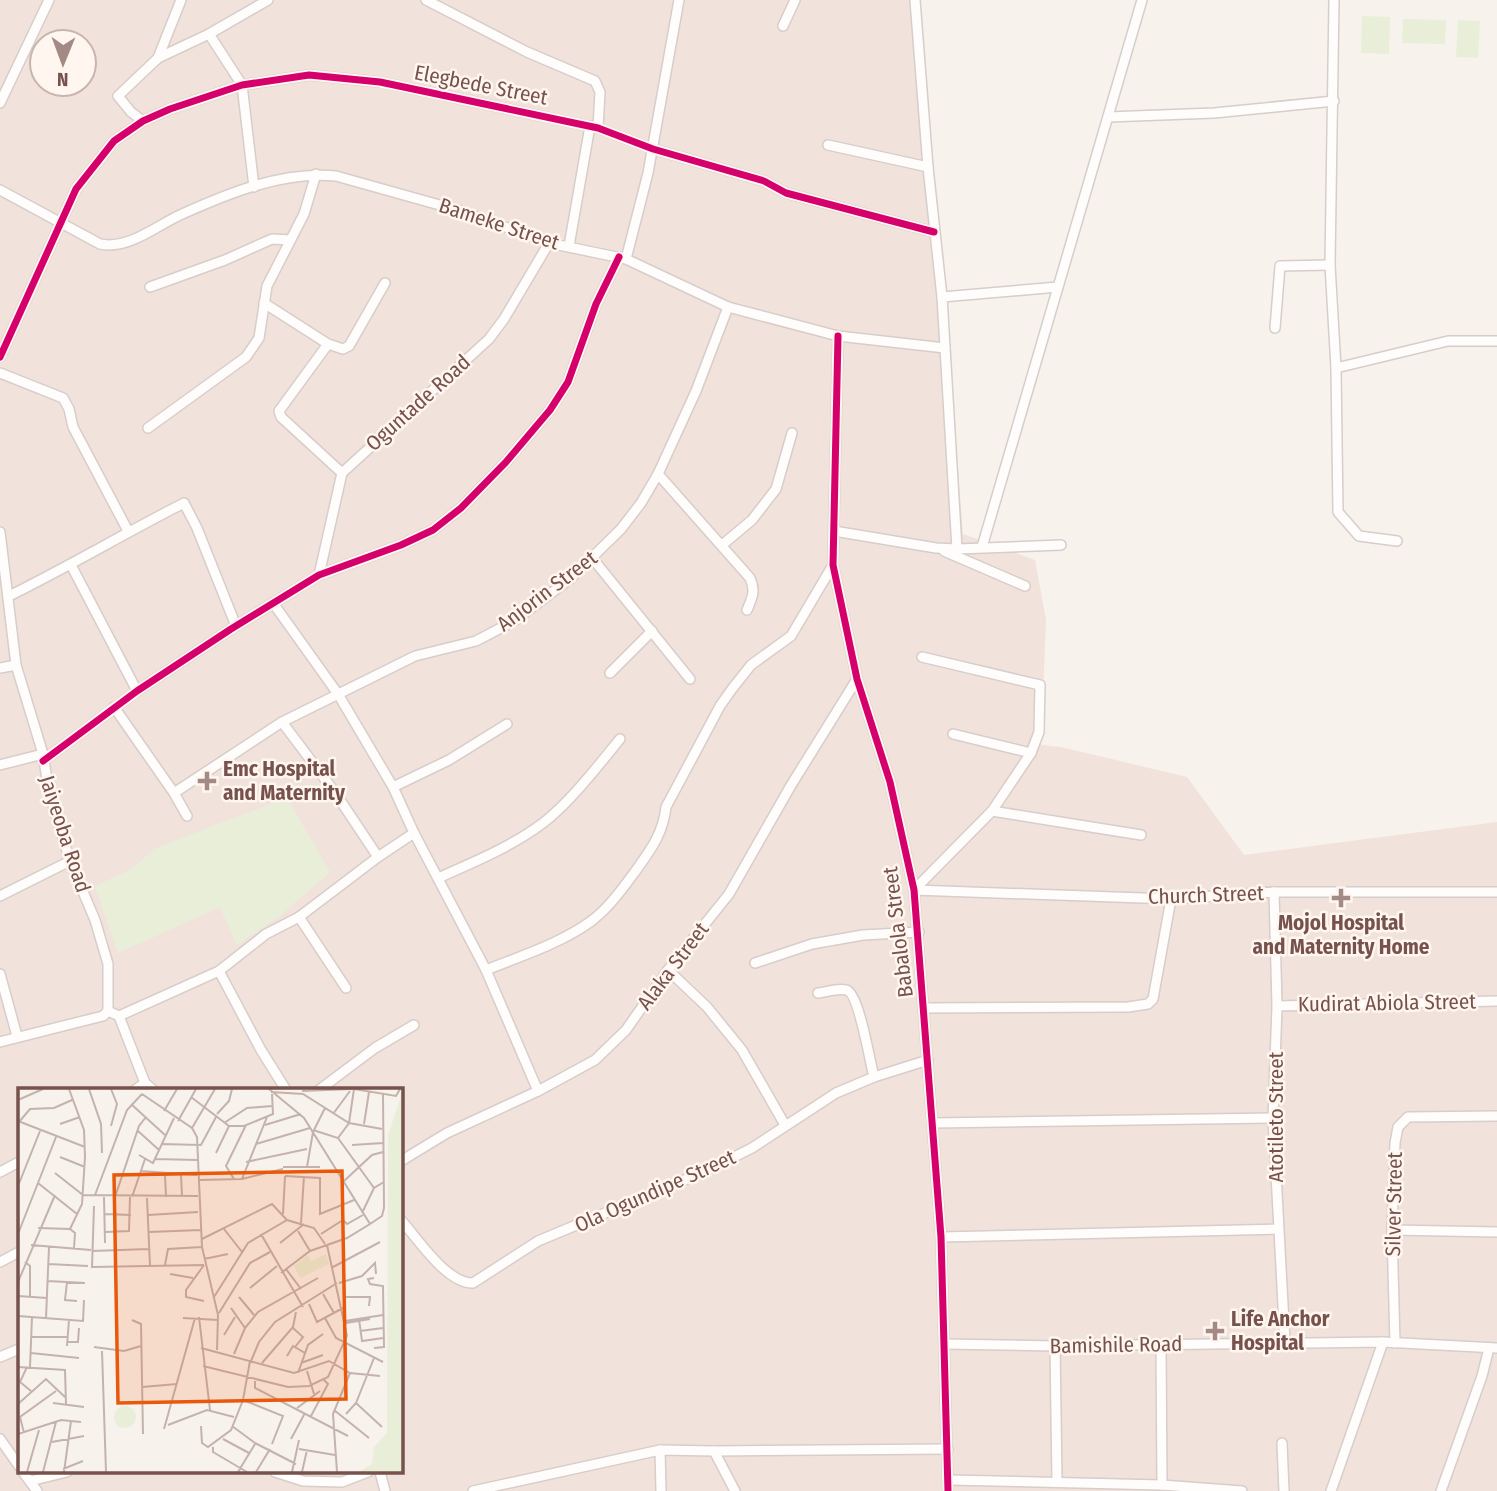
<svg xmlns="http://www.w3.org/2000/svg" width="1497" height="1491" font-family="'Fira Sans Condensed',sans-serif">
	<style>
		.residential { fill: #f1e3db; fill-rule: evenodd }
		.green { fill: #e9eed8 }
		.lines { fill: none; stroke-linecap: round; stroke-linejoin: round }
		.minor-casing { stroke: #d7cdca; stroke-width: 12 }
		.minor { stroke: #fefdfc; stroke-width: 9 }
		.cycleway-casing { stroke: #fff6f0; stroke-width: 11 }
		.cycleway { stroke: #d6006c; stroke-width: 7 }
		.poi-dot { fill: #a48a84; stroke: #fff6f0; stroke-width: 2.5 }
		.labels { text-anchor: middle; stroke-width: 5; stroke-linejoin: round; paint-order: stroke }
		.street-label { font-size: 21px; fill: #77524c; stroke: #fff6f0 }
		.poi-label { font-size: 21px; font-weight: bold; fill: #77524c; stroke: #fff6f0; text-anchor: start }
		.inset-road { fill: none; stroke: #c4b2ad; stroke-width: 2 }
		.view { fill: #e8590c; fill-opacity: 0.15; stroke: #e8590c; stroke-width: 3.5 }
		.inset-edge { fill: none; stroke: #77524c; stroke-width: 3.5 }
	</style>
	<rect width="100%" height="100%" fill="#f8f2ed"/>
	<path class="residential" d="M0 0H920L963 534 1035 560 1046 620 1041 745 1061 747 1187 777 1244 855 1497 822V1491H0ZM42 42H84V84H42ZM19 1090H401V1472H19Z"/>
	<g class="green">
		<path d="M1362 16 1390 17 1389 54 1361 53Z"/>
		<path d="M1403 19 1446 20 1445 44 1402 43Z"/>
		<path d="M1458 20 1480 21 1478 58 1456 57Z"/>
		<path d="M287 798 330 872 281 915 237 945 220 907 118 953 95 886 130 870 156 848Z"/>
	</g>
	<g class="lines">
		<g class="minor-casing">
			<g id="minor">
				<path d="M426 0 527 52 595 81 600 92 598 128"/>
				<path d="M915 0 928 167 942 297 957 549"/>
				<path d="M1334 0 1330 265 1336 368 1338 512 1359 536 1397 541"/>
				<path d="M783 26 795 0"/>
				<path d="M209 34 242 85 254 187"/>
				<path d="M158 58 181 0"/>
				<path d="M0 103 49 0"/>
				<path d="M1108 117 1214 113 1334 101"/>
				<path d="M143 121 131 112 118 96 158 58 209 34 268 0"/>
				<path d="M828 145 928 167"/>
				<path d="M0 190 100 244C128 250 156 226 180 215 229 193 282 171 336 176L461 211 549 243 626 259 728 307 838 336 945 348"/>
				<path d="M569 246 590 126"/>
				<path d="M626 259 648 173 679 0"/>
				<path d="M150 287 225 260 272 239 290 240"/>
				<path d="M942 297 1058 287"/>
				<path d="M264 303 328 344 343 349 349 346 385 283"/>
				<path d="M1275 328 1280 266 1330 265"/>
				<path d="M838 336 833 565 857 679 890 782 914 890 941 1237 948 1491"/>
				<path d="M328 344 279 411 281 417 342 473"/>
				<path d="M0 357 76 189 114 141 143 121 170 109 242 85 309 75 380 82 598 128 653 149 764 181 786 193 934 232"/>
				<path d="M1336 368 1448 341H1497"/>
				<path d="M0 373 63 398 69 409 73 427 128 531"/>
				<path d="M148 428 246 357 259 338 267 286 304 214 316 174"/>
				<path d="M658 474 750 578C756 591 752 598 747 610"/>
				<path d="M834 531 936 548 957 549 1061 545"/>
				<path d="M0 532 16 665 43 754 49 792 70 861 95 920 108 964V1011"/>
				<path d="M722 545 752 520 776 489 792 433"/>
				<path d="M982 547 1142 0"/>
				<path d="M944 551 1025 586"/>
				<path d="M593 559 690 679"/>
				<path d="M71 565 137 691"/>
				<path d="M319 575 342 473 489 339 504 319 549 243"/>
				<path d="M9 596C68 567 125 533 184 503L197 528 236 626"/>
				<path d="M273 603 338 694 393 787 414 833 486 970 538 1091"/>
				<path d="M0 668 16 665"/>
				<path d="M610 673 652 631"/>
				<path d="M114 707 174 793 187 816"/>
				<path d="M282 722 334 791 378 857"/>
				<path d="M953 734 1031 753"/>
				<path d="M43 761 137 691 231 629 319 575 401 545 433 530 461 508 506 462 550 410 568 382 596 304 619 257"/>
				<path d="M0 765 43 754"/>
				<path d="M393 787 449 760 507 724"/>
				<path d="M174 793 282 722 415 656 476 641 514 621 570 579 621 529 641 503 658 474 696 391 728 307"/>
				<path d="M992 811 1141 835"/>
				<path d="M438 878C474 862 511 847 543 823 570 802 598 766 620 739"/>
				<path d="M914 890 1171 899 1274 892H1497"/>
				<path d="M914 890 992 811 1031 753 1039 732 1040 685 922 657"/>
				<path d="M1274 892 1277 1006 1273 1118 1285 1342"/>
				<path d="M0 896 70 861"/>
				<path d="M299 917 346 988"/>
				<path d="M755 963 812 944 863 935 919 932"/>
				<path d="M486 970C521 956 559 944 590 922 609 908 623 888 637 869 652 848 663 833 666 807L720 706 732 689 751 665 791 636 833 565"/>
				<path d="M668 970 707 1007 742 1050 785 1125"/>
				<path d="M219 971 261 1050 286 1090"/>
				<path d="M0 974 17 1036"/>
				<path d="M818 993C826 992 838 988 846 990 859 992 870 1063 874 1077"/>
				<path d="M1277 1006 1497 1001"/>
				<path d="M925 1008 1128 1007 1148 1004 1153 999 1171 899"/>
				<path d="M108 1011 119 1016 219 971 266 934 299 917 378 857 414 833"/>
				<path d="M119 1016 145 1083 153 1090"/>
				<path d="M0 1042 91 1019 103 1016 108 1011"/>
				<path d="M135 1090 145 1083"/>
				<path d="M319 1090 375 1048 414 1025"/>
				<path d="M934 1123 1273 1118"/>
				<path d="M401 1161 447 1133 538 1091 595 1060 626 1030 668 970 729 894 790 787 857 679"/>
				<path d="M0 1172 19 1162"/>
				<path d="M401 1220C418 1239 447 1284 473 1283L538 1241 706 1171 752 1148 836 1093 874 1077 928 1060"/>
				<path d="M1392 1230 1497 1232"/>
				<path d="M941 1237 1278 1229"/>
				<path d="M0 1262 19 1252"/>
				<path d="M1395 1343 1392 1230 1395 1143 1398 1127 1408 1117 1497 1116"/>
				<path d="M945 1344 1055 1346 1383 1342 1497 1348"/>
				<path d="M1161 1344 1162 1485"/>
				<path d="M1055 1346 1057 1482"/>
				<path d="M0 1357 19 1349"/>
				<path d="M0 1439 19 1466"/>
				<path d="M1282 1443 1284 1491"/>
				<path d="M660 1450 661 1491"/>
				<path d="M714 1451 735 1491"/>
				<path d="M23 1472 37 1491"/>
				<path d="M275 1472 303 1481 342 1482 368 1472"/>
				<path d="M380 1472 385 1491"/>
				<path d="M949 1480 1162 1485 1242 1491"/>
				<path d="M30 1481 67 1472"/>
				<path d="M473 1491 660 1450 714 1451 948 1449"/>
				<path d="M1331 1491 1383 1342"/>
				<path d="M1441 1491 1482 1376 1489 1348"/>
			</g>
		</g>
		<use href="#minor" class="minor"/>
		<g class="cycleway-casing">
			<g id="cycleway">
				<path d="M838 336 833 565 857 679 890 782 914 890 941 1237 948 1491"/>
				<path d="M0 357 76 189 114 141 143 121 170 109 242 85 309 75 380 82 598 128 653 149 764 181 786 193 934 232"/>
				<path d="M43 761 137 691 231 629 319 575 401 545 433 530 461 508 506 462 550 410 568 382 596 304 619 257"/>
			</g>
		</g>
		<use href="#cycleway" class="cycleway"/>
	</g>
	<g class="poi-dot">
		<path d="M203.5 770.5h7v7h7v7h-7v7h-7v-7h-7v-7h7z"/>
		<path d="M1337.5 887.5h7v7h7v7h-7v7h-7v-7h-7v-7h7z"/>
		<path d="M1211.5 1320.5h7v7h7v7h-7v7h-7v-7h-7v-7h7z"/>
	</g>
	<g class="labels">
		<g class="street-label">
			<text transform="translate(481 85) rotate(11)" y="7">Elegbede Street</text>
			<text transform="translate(499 224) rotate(18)" y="7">Bameke Street</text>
			<text transform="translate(418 403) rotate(-42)" y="7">Oguntade Road</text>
			<text transform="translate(547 591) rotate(-37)" y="7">Anjorin Street</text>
			<text transform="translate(65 834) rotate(72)" y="7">Jaiyeoba Road</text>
			<text transform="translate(1206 895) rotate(-2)" y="7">Church Street</text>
			<text transform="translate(898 932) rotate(-97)" y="7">Babalola Street</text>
			<text transform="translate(673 966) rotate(-53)" y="7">Alaka Street</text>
			<text transform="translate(1387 1003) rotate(-1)" y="7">Kudirat Abiola Street</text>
			<text transform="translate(1276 1117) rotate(-90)" y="7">Atotileto Street</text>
			<text transform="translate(655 1191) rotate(-24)" y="7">Ola Ogundipe Street</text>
			<text transform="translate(1394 1204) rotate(-89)" y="7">Silver Street</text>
			<text transform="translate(1116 1345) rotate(-1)" y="7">Bamishile Road</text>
		</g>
		<g class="poi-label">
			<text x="223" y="776">Emc Hospital<tspan x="223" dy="24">and Maternity</tspan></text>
			<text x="1341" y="930" text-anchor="middle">Mojol Hospital<tspan x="1341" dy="24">and Maternity Home</tspan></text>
			<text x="1231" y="1326">Life Anchor<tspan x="1231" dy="24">Hospital</tspan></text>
		</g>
	</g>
	<g transform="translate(18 1088)">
		<rect width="385" height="385" fill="#f8f2ed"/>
		<path d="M385 2V384H341L354 376 356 359 369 345 370 47ZM308 166 311 176 282 190 276 178 290 167 293 173ZM96 329a11 11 0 1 1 22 0a11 11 0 1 1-22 0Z" fill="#e9eed8"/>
		<path class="inset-road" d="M51 1 66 42 67 69 64 116 52 141M71 1 83 36 84 65M93 1 99 16 93 38M251 1 286 30 352 136 329 150 292 163 263 185M336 1 378 8 382 1M284 3 334 1M253 4 285 6 331 35 364 41M124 6 174 40 179 49 184 159 200 227 199 262M173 9 211 38H226L255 26 254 6M0 12 25 1M113 16 147 47M146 23 159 1M199 26 211 13 214 1M315 26 332 3M0 33 67 59M160 33 178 1M1 34 12 21 36 20 54 12M206 35 229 20 254 18M42 36 62 29M346 36 351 4M247 37 283 26M174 40 197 1M295 42 320 50 356 100M296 42 307 20M120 43 141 62M320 50 331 35 336 1M143 56 183 57 198 29M238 56 292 40M334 57 365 55M198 65 211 38M121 67 135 75 156 30M42 69 67 79M137 71 180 72M228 74 289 61M265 79H302M289 79 295 44M122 83 179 87M37 85 65 107 180 108M147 87 148 109M163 87 164 108M267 88 302 90V126L336 112M216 91 208 78 228 37M224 91 249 29M181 92 224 91 265 81M326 93 354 67 365 64M20 95 59 126M0 98 22 43M77 107 109 22 124 6M86 109 87 155M97 109 121 38 128 29M114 109 127 71M129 110 132 178M76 118 74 179 186 177M344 125 356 100 366 94M87 126 113 127M265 126 267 88M130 127 180 124M283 135 286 88M352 136 364 128 366 120 365 6M20 140 52 141 57 145 56 160M206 141 224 164M280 143 292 163M87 144 111 143 112 109M131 144 183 142M0 146 38 49M243 146 285 219M303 146 325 132 329 136 345 127M184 151 254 116 269 132 296 140 307 156M262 155 286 136M13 157 73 162M74 163 131 161M186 171 210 166M7 174 12 178V209M30 176 70 178M147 177 150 161 184 159M315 179 362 154M268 181 283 201M152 186 175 190M30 193 67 195M0 194 37 107M49 194 47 212 59 213M321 195 344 188 357 175 358 186M232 200 259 178M305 206 316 225M0 208 29 210M196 209 230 155 269 132M221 209 236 227M325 209H352L351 218M186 213 168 209V202L186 177M291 216 299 234 325 220M213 220 227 240M201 225 232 175 252 164M0 228 65 233 66 212M181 229 192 322M28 230 31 159M165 230 200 232M307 230 318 250 365 274M341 231 344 253 365 250M114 232 123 236 125 346M327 233 365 227M328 235 352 231M275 240 285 249 277 259M342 243 365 240M206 247 217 229M13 249H49M49 254H60L61 240M49 258 51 232M76 259 106 263 123 258M183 260 276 285 311 273 332 285 362 288M356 260 366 259 365 198 352 196 350 191 356 190M84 263 88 384M13 265 61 270M216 266 227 240 240 224 300 190M269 268 275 258 287 265M233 273 241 254 257 234 319 195M244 275 275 239 278 224M283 275 305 267M185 278 270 299 291 298 310 289 329 248 309 157M0 279 47 282 48 316M9 279 2 294 13 303M12 279 14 229M289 283 296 306M280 285 290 257 305 246M237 293V300L330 348M124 299 159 296M225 312 265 328 254 356M35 315 66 319M338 315 364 339M0 316 28 291 48 310M279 320 302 303M316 322 351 350M328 326 338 315 356 270M293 328 310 296 306 292M150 337 189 322 216 329M183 338 184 355 190 359 213 342 225 312 232 273M214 338 237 355M146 341 177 230M6 345 2 329 38 303M0 346 43 332 63 334M205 351 231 365M273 351 287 325M34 354 66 348M237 355 278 376M195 359V364L229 384M281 361 317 367M45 381 65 373M9 384 21 342M25 384 38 334M46 384 53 333M220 384 237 356M238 384 252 361M274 384 281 352M284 384 289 362M319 384 315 326 332 285"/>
		<path class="view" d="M324 83 328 311 100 315 96 87Z"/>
		<rect width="385" height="385" class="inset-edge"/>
	</g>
	<g transform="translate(63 63) rotate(181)"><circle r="33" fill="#fff6f0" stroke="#c9b4ae" stroke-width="2"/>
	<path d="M0-5L12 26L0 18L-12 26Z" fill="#a48a84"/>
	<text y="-10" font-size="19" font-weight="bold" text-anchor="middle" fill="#77524c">N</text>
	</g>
</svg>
